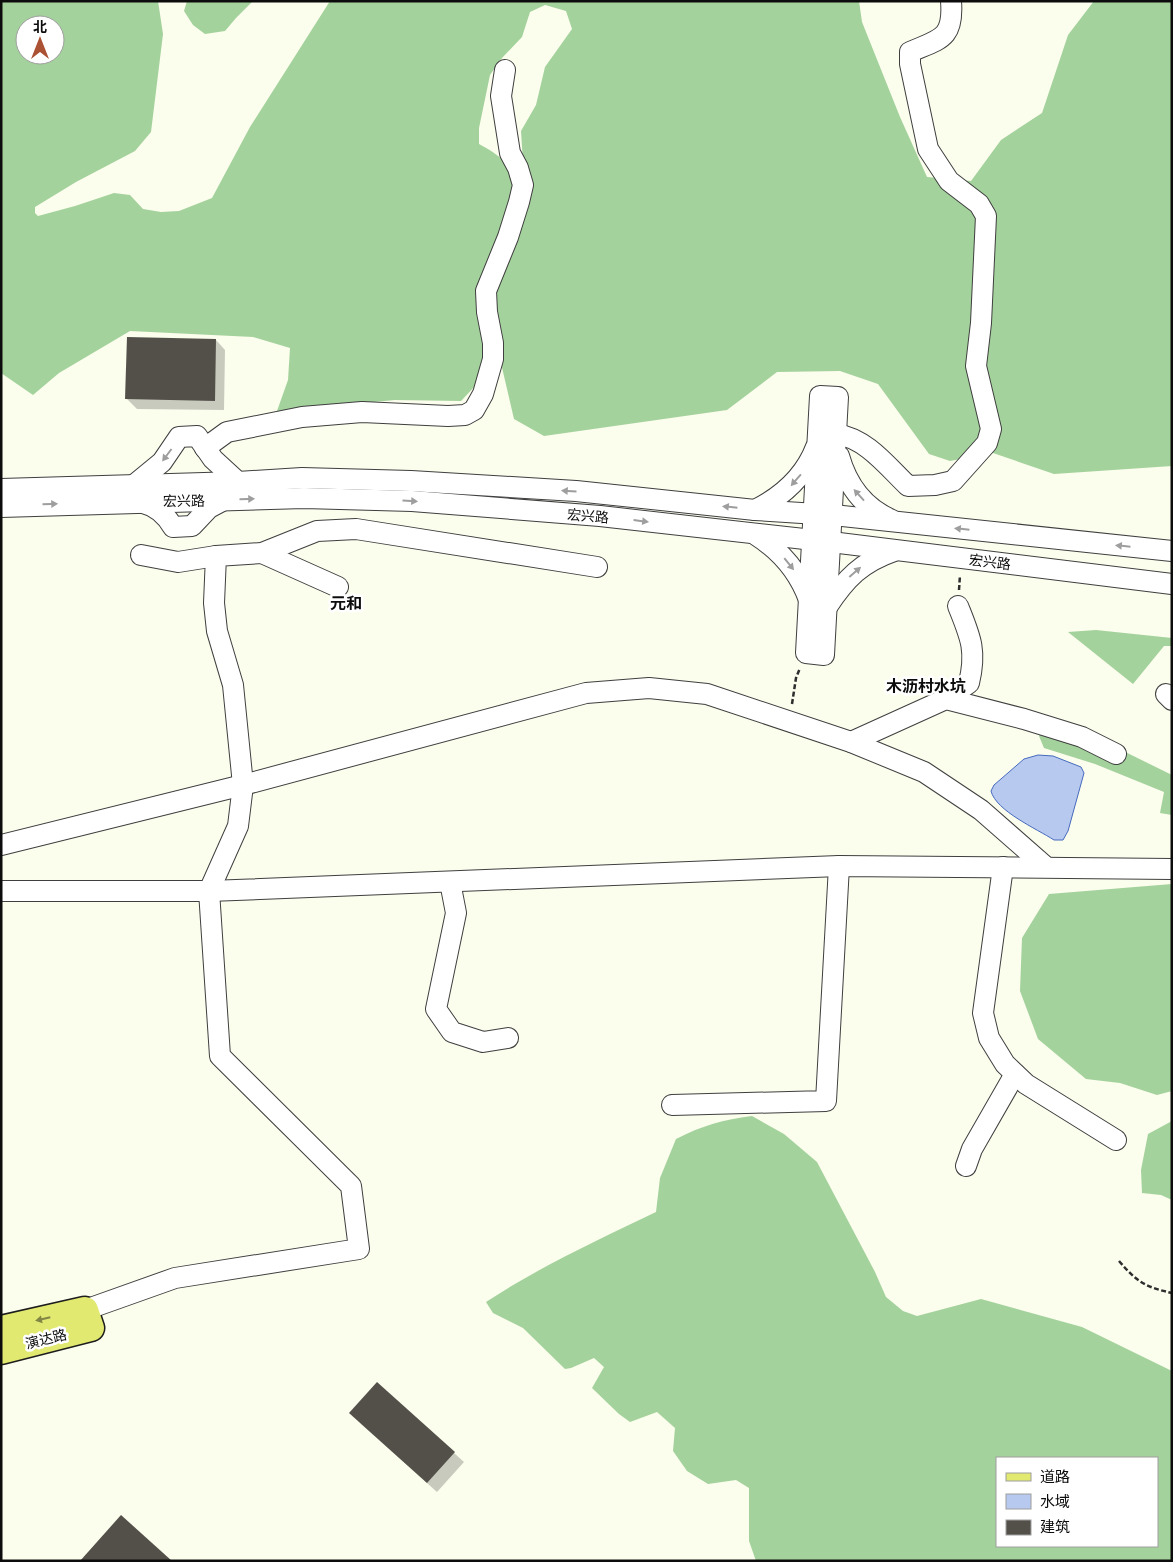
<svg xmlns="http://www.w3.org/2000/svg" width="1173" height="1562" font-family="Georgia,'Noto Sans SC',serif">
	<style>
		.forest { fill: #a4d29c; fill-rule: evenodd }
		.water { fill: #b7c9ef; stroke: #466abe }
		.shadow { fill: #0003 }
		.building { fill: #53504a }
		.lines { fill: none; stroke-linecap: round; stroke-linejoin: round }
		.minor-casing { stroke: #3f3f3f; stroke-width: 22 }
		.major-casing { stroke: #1d1d1d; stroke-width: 29 }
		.path { stroke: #2e2e2e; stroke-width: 2.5; stroke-dasharray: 5 2.5; stroke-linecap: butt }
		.minor { stroke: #fff; stroke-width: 20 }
		.major { stroke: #e2e971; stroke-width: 26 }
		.oneway { fill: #9e9e9e }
		.oneway2 { fill: #828644 }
		.labels { text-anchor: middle; stroke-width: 5; stroke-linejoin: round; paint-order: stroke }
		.street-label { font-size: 14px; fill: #0c0c0c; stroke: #fff }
		.quarter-label { font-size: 16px; font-weight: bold; fill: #0c0c0c; stroke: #fff }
	</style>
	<rect width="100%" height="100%" fill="#fbfded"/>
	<g class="forest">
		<path d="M1 1H158L163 34 151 132 135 151 76 182 35 207V213L38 216 75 206 114 193 130 195 143 209 161 212 179 211 212 198 250 127 330 1H859L862 22 900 117 927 177 971 181 1001 140 1042 113 1068 35 1094 1H1172V466L1054 474 993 453 950 461 929 454 878 384 840 371 777 372 727 410 544 436 514 419 500 359 495 303 498 277 523 162 521 131 536 105 545 67 572 29 566 11 545 5 530 12 522 37 502 58 490 75 479 128V144C510 161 512 167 513 202L477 384 461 401 395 400 277 411 288 380 290 348 253 337 130 331 59 373 33 395 1 373ZM25 25H55V55H25Z"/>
		<path d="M187 1H253L236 18 225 31 205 34 193 25 184 11Z"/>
		<path d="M1096 630 1172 638V646H1164L1133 684 1068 632Z"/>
		<path d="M1045 720 1105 742 1172 775V815L1160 813 1164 792 1095 764 1044 748 1039 736Z"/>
		<path d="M1172 884V1091L1157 1095 1120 1083 1086 1079 1038 1039 1020 991 1022 938 1049 894Z"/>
		<path d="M752 1116 784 1134 817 1162 875 1272 886 1297 903 1311 917 1316 981 1299 1082 1327 1172 1371V1561H756L749 1541V1488L736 1480 708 1484 687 1471 673 1451 675 1428 657 1412 630 1422 619 1414 592 1388 604 1367 594 1358 571 1368 565 1369 523 1328 493 1313 486 1302C539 1267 598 1240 656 1212L660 1178 676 1139C703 1125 723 1120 752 1116ZM1157 1458V1546H997V1458Z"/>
		<path d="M1172 1121V1200L1161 1195 1142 1193 1141 1170 1148 1134Z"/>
	</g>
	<path class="water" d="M1038 755 1053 756 1081 767 1084 773 1068 831 1063 840H1054C1037 829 996 811 991 791L994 785 1024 759Z"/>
	<g class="shadow">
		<path d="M216 340 225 350 224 410 137 409 127 399Z"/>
		<path d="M360 1423 454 1453 464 1462 437 1492Z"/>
	</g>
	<g class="building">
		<path d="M127 337 216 339 215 401 125 399Z"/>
		<path d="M377 1382 455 1452 427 1483 349 1413Z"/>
		<path d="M121 1515 172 1561H80Z"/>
	</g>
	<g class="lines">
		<g class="minor-casing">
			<g id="minor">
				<path d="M820 396 838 397 824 655 806 653Z"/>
				<path d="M837 434C867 439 887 466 908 486L935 485 953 481 987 443 991 429 976 366 981 323 986 216 979 204 949 181 928 149 910 64V52C940 39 954 39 951 1"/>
				<path d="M205 448 227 432 302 417 362 412 448 416 465 415 474 410 483 394 493 359V343L487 312 486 291 508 237 519 202 523 185 518 168 510 153 501 96 505 70"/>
				<path d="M839 456C847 485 864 508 892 520"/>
				<path d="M134 485 162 462 179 437 197 436 213 459 238 482"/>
				<path d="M1 489 238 482 302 478 411 481 576 491 755 510 833 515 1172 551"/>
				<path d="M143 503C156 506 166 515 173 527L192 526 209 508 224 500"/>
				<path d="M1 507 304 498 412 501 600 516 831 542 1172 584"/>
				<path d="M755 510C783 496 805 476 816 447"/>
				<path d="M756 535C781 551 799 572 809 600"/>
				<path d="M262 553 338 587"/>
				<path d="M141 555 178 562 216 556"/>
				<path d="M827 607C846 578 862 562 894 551"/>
				<path d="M1166 694 1172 700"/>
				<path d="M946 699 969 683C977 650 970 636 958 606"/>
				<path d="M851 742 946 699 1024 719 1082 737 1116 754"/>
				<path d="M1 845 243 785 586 693 649 688 707 694 851 742 924 772 981 810 1046 867"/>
				<path d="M1003 867 983 1013 989 1038 1005 1064 1026 1084 1116 1140"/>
				<path d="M450 882 456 913 436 1009 452 1032 483 1042 508 1038"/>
				<path d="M1 891H209L839 866 1172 869"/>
				<path d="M672 1105 826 1101 839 866"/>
				<path d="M966 1166 972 1149 1015 1074"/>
				<path d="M85 1310 175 1278 359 1249 351 1186 220 1056 209 891 238 826 243 785 233 685 217 631 214 603 216 556 262 553 317 531 356 529 597 567"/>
			</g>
		</g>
		<g class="major-casing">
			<path id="major" d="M1 1329 85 1310 91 1328 1 1351"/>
		</g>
		<g class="path">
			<path d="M959 590 960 575"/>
			<path d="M792 704 796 678 800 668"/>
			<path d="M1119 1261C1137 1282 1145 1287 1172 1293"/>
		</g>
		<use href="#minor" class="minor"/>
		<use href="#major" class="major"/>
	</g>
	<defs><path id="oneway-solid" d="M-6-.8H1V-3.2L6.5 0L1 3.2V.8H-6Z" transform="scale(1.25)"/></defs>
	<g class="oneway">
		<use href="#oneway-solid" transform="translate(167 455) rotate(127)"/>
		<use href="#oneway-solid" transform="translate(796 480) rotate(131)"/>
		<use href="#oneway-solid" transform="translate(569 491) rotate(-176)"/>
		<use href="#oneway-solid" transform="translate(859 495) rotate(-132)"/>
		<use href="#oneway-solid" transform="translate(247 499) rotate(-1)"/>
		<use href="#oneway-solid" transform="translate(410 501) rotate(3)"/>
		<use href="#oneway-solid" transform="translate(50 504) rotate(-2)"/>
		<use href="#oneway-solid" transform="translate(730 507) rotate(-174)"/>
		<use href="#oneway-solid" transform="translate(641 521) rotate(7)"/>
		<use href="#oneway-solid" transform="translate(962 529) rotate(-174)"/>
		<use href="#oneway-solid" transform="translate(1123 546) rotate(-174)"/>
		<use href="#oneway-solid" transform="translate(789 564) rotate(51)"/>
		<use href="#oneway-solid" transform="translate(855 572) rotate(-41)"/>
	</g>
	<use class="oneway2" href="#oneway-solid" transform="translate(43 1319) rotate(167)"/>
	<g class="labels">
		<g class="street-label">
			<text transform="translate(184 501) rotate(-1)" y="5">宏兴路</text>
			<text transform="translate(588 516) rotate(5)" y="5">宏兴路</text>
			<text transform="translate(990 562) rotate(7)" y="5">宏兴路</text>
			<text transform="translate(46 1339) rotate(-14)" y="5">演达路</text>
		</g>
		<g class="quarter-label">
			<text x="346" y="609">元和</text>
			<text x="926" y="692">木沥村水坑</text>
		</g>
	</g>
	<rect width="1173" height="1562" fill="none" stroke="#0c0c0c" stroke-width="5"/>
	<rect x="996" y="1457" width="162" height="90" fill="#ffffff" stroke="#9e9e9e"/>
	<rect x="1006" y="1473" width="25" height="8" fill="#e2e971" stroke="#9e9e9e"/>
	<text x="1040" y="1482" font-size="15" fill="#0c0c0c">道路</text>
	<rect x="1006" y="1494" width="25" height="15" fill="#b7c9ef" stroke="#9e9e9e"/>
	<text x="1040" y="1507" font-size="15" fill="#0c0c0c">水域</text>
	<rect x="1006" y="1520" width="25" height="15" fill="#53504a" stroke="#9e9e9e"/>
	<text x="1040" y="1532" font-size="15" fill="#0c0c0c">建筑</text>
	<g transform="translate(40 40)"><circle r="24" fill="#ffffff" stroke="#9e9e9e"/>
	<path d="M0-4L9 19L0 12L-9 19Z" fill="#ac5234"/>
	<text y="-8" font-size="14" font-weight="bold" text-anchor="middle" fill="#0c0c0c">北</text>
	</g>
</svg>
